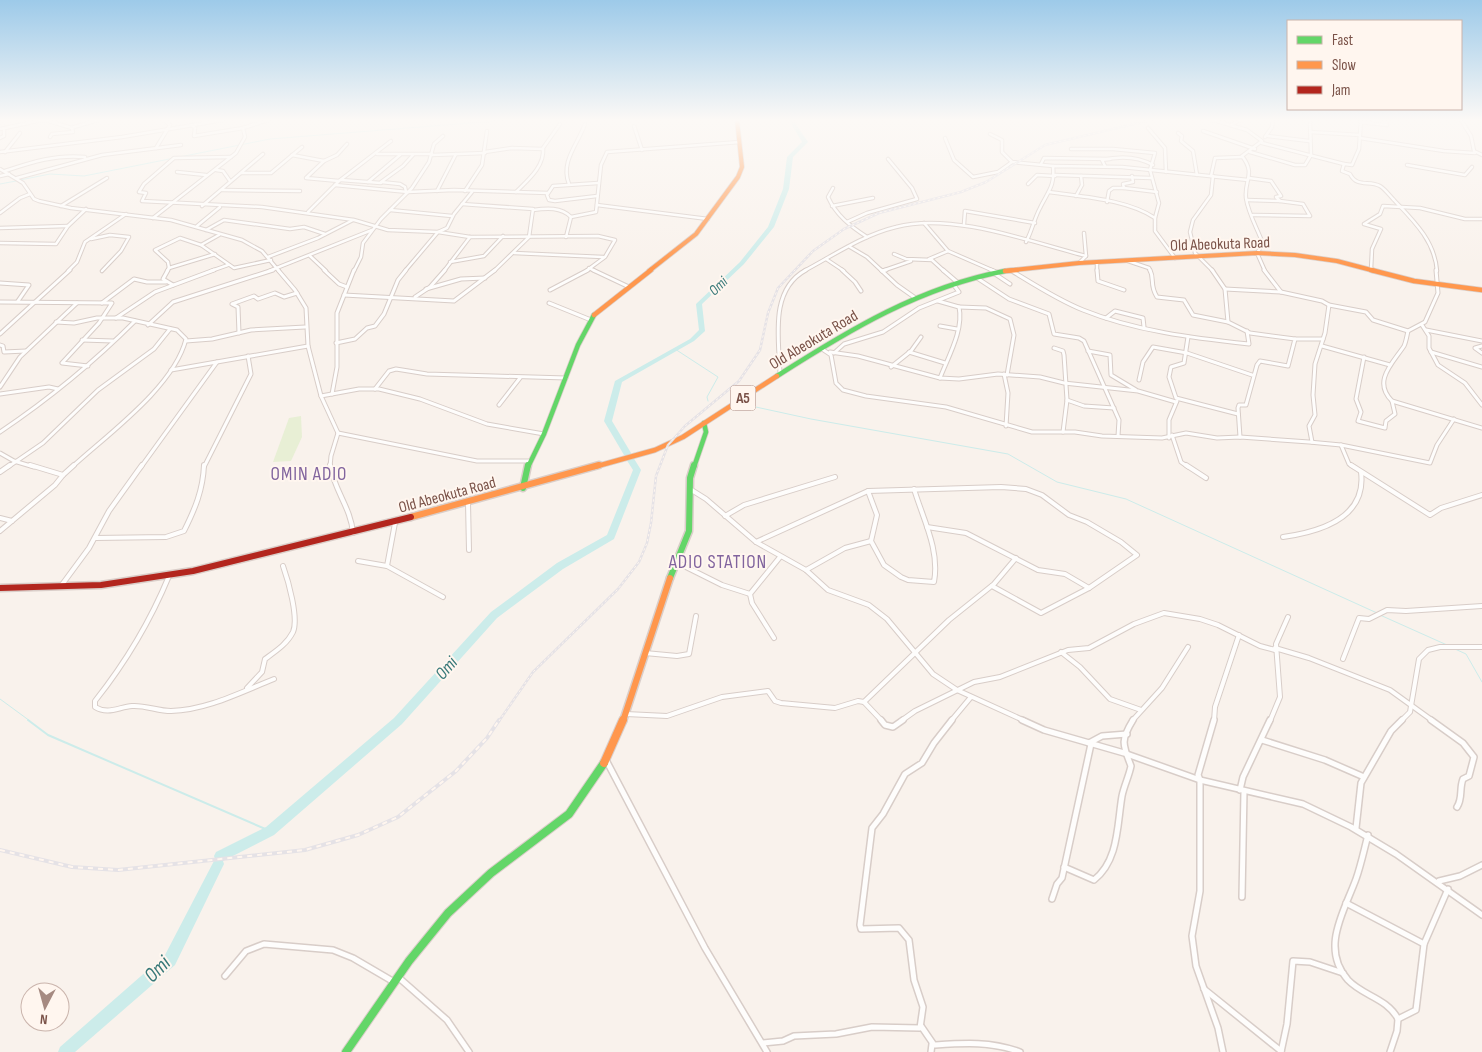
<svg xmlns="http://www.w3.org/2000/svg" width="1482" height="1052" font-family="'Sofia Sans Condensed',sans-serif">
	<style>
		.green { fill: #e8efd5 }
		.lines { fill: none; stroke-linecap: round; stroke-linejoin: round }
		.stream-far1 { stroke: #ccecea; stroke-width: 1 }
		.stream { stroke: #ccecea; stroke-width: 2 }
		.river { fill: #ccecea; fill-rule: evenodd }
		.street-far3-casing { stroke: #d8cdc8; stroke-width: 4.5 }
		.street-far2-casing { stroke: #d8cdc8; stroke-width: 5 }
		.street-far1-casing { stroke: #d8cdc8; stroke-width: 6 }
		.street-casing { stroke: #d8cdc8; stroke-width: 8 }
		.fast-far2-casing { stroke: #dacec9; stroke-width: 6 }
		.fast-far1-casing { stroke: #dacec9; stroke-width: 9 }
		.fast-casing { stroke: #dacec9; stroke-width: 10 }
		.slow-far3-casing { stroke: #dacec9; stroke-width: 5.5 }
		.slow-far2-casing { stroke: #dacec9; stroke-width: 6 }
		.slow-far1-casing { stroke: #dacec9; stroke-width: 9 }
		.slow-casing { stroke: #dacec9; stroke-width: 10 }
		.jam-casing { stroke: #dacec9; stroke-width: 9 }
		.street-far3 { stroke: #fefdfc; stroke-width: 2.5 }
		.street-far2 { stroke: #fefdfc; stroke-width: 3 }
		.street-far1 { stroke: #fefdfc; stroke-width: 4 }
		.street { stroke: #fefdfc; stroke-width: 5 }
		.fast-far2 { stroke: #63d668; stroke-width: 4.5 }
		.fast-far1 { stroke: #63d668; stroke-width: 6 }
		.fast { stroke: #63d668; stroke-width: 8 }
		.slow-far3 { stroke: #ff974d; stroke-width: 4 }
		.slow-far2 { stroke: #ff974d; stroke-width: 4.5 }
		.slow-far1 { stroke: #ff974d; stroke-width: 6 }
		.slow { stroke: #ff974d; stroke-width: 8 }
		.jam { stroke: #b3261e; stroke-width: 6 }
		.rail-far1-casing { stroke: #e5e2e6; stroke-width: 2.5 }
		.rail-casing { stroke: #e5e2e6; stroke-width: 4 }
		.rail-far1 { stroke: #fff6ef; stroke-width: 1; stroke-dasharray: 2.5; stroke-linecap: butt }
		.rail { stroke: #fff6ef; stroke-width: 2; stroke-dasharray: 5; stroke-linecap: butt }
		.labels { text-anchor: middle; stroke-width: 4; stroke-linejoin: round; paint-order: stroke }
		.far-water-label { font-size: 15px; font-style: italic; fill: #387979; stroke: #fff6ef }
		.shield { fill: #fff6ef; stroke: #a2837a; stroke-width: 1 }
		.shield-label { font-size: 15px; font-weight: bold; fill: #7a5248 }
		.street-label { font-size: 16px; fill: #7a5248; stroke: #fff6ef }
		.water-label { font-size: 18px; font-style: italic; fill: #387979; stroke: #fff6ef }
		.quarter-label { font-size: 19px; letter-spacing: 1px; fill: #81649e; stroke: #fff6ef }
		.near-water-label { font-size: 21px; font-style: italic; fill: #387979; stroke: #fff6ef }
	</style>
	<rect width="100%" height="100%" fill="#f9f2ec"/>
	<path class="green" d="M301 416 302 437 291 461 273 462 289 418Z"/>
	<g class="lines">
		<g class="stream-far1">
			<path d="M20 180 50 174 84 176 270 139 508 120"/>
			<path d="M0 184 16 181"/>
			<path d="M675 349 718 377 707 397 708 401"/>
			<path d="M742 404 811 419 1008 454 1057 482 1126 499 1377 613"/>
			<path d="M1380 615 1447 645"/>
			<path d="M1455 649 1466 654 1482 682"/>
			<path d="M0 699 30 721"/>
		</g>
		<path class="stream" d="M28 720 48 735 270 831"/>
		<g class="river">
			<path d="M789 120H793L808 142 793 157 789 189 774 227 744 264 702 304 705 331 704 332 694 341 622 382 612 421 631 453 630 455H624L604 421 615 381 690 339 699 330 696 304 740 262 768 227 783 189 787 157 802 142Z"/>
			<path d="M630 456 633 457 641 470 614 539 563 569 497 618 402 724 274 835 223 861 224 864 222 868 175 965 75 1052H58L60 1047 165 955 215 859 214 856 216 852 266 827 394 718 491 612 557 563 607 535 633 470 626 459Z"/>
		</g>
		<g class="street-far3-casing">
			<g id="street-far3">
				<path d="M45 120 72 128"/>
				<path d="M1213 120 1247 130 1262 141 1242 156C1256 174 1244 180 1246 198 1248 213 1258 230 1263 244L1257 253 1265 271"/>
				<path d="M1461 120 1471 136 1474 151 1482 155"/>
				<path d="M1361 122 1387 125 1385 122 1372 120"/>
				<path d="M1231 125 1240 120"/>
				<path d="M193 126 195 128 194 136 243 128"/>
				<path d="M634 126 642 150"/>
				<path d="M1148 128 1165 148 1166 172"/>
				<path d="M0 129 42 120"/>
				<path d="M1203 131 1255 149"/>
				<path d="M1310 132 1360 135"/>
				<path d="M1178 133 1182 136 1181 141 1193 151 1197 175"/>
				<path d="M990 134 1002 140V152L1012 162 1053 166"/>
				<path d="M1268 136 1309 141"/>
				<path d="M50 137 52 134 73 132 72 128 74 127 98 120"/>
				<path d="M1265 137 1272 127 1273 120"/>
				<path d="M0 138 4 136V129"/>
				<path d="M945 138 954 160 973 177 998 172 1012 162"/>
				<path d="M1360 138 1444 151 1475 153"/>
				<path d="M1262 143 1344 164 1342 171 1350 174C1357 188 1369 180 1380 186 1385 189 1390 196 1394 200 1413 220 1435 241 1437 271"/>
				<path d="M156 148 170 125 164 120"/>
				<path d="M1071 149H1113L1155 153 1150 170 1159 203 1155 218V231L1175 258"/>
				<path d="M0 152 122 137 223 120"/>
				<path d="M5 152 20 133"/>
				<path d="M485 152 512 148 543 149"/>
				<path d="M1250 152 1295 165H1305L1311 155 1310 120"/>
				<path d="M377 154H432"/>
				<path d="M292 155 324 161"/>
				<path d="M432 155 485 153"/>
				<path d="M231 157 174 158 144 184 139 192 146 193 142 201 262 207 354 220 388 230 438 232 470 237 598 236 615 240 605 257 586 271"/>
				<path d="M1041 164 1044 158 1110 159"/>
				<path d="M1344 164 1352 165 1359 149 1361 120"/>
				<path d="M1407 165 1465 175 1472 167"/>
				<path d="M1105 166 1102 160C1119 156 1137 156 1153 165"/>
				<path d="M0 169 23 183 34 199 39 201 71 208 171 220 242 240 262 251 279 271"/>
				<path d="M216 170 223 171 230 181"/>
				<path d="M5 171C32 162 57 154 85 157V159"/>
				<path d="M177 172 206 175"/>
				<path d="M241 173H271L302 147"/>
				<path d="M1055 175 1151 178"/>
				<path d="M0 176 9 174"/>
				<path d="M1211 176 1215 158 1242 157"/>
				<path d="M17 178 102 155 181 145"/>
				<path d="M1249 178 1271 181 1281 196 1276 197 1280 201 1303 204 1310 216 1253 215"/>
				<path d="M341 180 381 183"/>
				<path d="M339 181 306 178 324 161 337 155 347 144"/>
				<path d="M368 182 400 155"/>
				<path d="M569 184C560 162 578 144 585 124"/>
				<path d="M1028 184 1037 175 1055 176"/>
				<path d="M335 185 408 192 454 190 548 193"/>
				<path d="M833 188 828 197C836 215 850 226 867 237"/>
				<path d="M1124 188 1157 192"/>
				<path d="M222 190 300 191"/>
				<path d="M437 191 456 154"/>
				<path d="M465 191 482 165 487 131"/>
				<path d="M406 192 405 187 400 184 381 182 403 166 413 155"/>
				<path d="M516 192C528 180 545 166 543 148L560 124"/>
				<path d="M1049 192C1083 197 1126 199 1155 218"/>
				<path d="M597 196 555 201 549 200 547 195 553 186 598 183"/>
				<path d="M1076 196 1082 185 1081 176"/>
				<path d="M1247 200 1280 201"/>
				<path d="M1107 202 1109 191 1113 188H1124L1123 184 1133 182 1132 176"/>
				<path d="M462 204 533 209 529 237 494 271"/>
				<path d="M597 205 708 219"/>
				<path d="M61 206 107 178"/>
				<path d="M202 206 263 154"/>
				<path d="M832 206 873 198"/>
				<path d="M390 210 452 216"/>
				<path d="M533 210C547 208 561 207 571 217"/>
				<path d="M308 212 339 181 391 141"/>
				<path d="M0 213 20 198 30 194"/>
				<path d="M153 218 236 153 245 137 243 128 268 120"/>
				<path d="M847 222 867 213 917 199 912 188 888 159"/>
				<path d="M924 223 948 251"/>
				<path d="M964 224 965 211 1035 223"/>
				<path d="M197 226 220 207"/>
				<path d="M0 228 68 226"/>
				<path d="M206 230 224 220 290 229 304 227 325 234"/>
				<path d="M1084 233 1086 256"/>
				<path d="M566 237 571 217 596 212 601 165 607 152 740 142"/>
				<path d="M91 239 110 235 129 237 121 251 102 271"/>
				<path d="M1026 242C1032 231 1034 219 1040 208 1048 191 1055 187 1053 166L1122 167 1248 180"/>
				<path d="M0 243 56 244 68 226 86 209"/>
				<path d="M201 245 219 235"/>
				<path d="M850 247 867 257 882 271"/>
				<path d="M514 253 603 257"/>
				<path d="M894 254 906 259 932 260 944 271"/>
				<path d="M310 256 326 271"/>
				<path d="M268 257 318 238 353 220"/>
				<path d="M826 259 844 271"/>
				<path d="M929 259 948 251 994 271"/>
				<path d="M1128 261 1149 268 1150 271"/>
				<path d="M450 262 484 256 503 236"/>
				<path d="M1097 263V271"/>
				<path d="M169 268 168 262 155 250 180 238 201 245 234 268 271 260"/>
				<path d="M589 268 595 271"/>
				<path d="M1371 270 1372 249 1381 229 1364 224 1380 214 1383 206 1420 208 1465 219H1482"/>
				<path d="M68 271 77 262 85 242 126 214"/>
				<path d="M167 271 169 268 215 254"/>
				<path d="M211 271 228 265"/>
				<path d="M269 271 372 230"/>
				<path d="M354 271 361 257 363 243 381 219 412 188 429 162 434 144 443 136"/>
				<path d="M405 271 438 232 447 228 454 214 472 192"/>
				<path d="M444 271 470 237"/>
				<path d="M804 271C834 255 863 235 896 227 952 212 1031 242 1086 256L1079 263"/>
				<path d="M882 271 911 261"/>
				<path d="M1213 271 1195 253 1190 232 1193 220 1211 195 1213 176"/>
			</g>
		</g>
		<g class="street-far2-casing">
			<g id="street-far2">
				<path d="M168 270 163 279 173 285"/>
				<path d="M278 270 295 290 306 308 308 346 321 396 338 433 331 456 330 467"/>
				<path d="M324 270 339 284 347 287"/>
				<path d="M593 270 629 287"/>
				<path d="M842 270 855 282 861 291"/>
				<path d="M881 270 897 285 914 297"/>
				<path d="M943 270 957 282"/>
				<path d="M991 270 996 272"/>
				<path d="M1097 270 1098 281 1124 290"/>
				<path d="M1150 270C1155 280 1149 284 1157 297L1184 300 1193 315 1228 322"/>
				<path d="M1212 270 1225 289 1228 322 1250 333 1295 339 1288 366 1260 361 1257 365 1246 405H1239L1238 408 1240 437"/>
				<path d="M1264 270 1281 292"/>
				<path d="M1436 270 1438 293 1425 322 1408 331C1407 335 1406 342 1404 346 1393 363 1372 381 1392 401L1482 428"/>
				<path d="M882 271 886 270"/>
				<path d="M1012 271C1035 285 1058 300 1083 310 1135 331 1193 338 1249 344L1247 331"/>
				<path d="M995 274 1010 284"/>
				<path d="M977 278 1009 299 1049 314 1054 334 1079 338 1084 341 1119 420 1118 436"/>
				<path d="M0 283 29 285 18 301"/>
				<path d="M426 289 461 279 485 278"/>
				<path d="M1225 289 1281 292 1322 301 1329 305 1366 312 1373 320 1408 331"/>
				<path d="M550 290 588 270"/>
				<path d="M344 295 454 301 495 270"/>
				<path d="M415 297 430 287 445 270"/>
				<path d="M938 301 959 307C964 330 948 357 940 378"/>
				<path d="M0 302 112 303 99 323 62 363 88 366"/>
				<path d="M102 303 134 279 147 282H166"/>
				<path d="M549 303 591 320"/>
				<path d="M959 307 986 308 1010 319 1014 335 1007 375"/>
				<path d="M116 318 155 292 214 270"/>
				<path d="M1106 318 1115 311 1143 318 1144 327"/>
				<path d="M56 322 74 323 97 318H123L177 330 186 339C174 387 108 434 72 467"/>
				<path d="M148 325 173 302 273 270"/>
				<path d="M1422 325 1429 336V348L1438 365 1465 383 1482 405"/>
				<path d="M940 326 957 329"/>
				<path d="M1426 330 1482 341"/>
				<path d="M239 333 238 307 232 304 254 296 258 299 275 293 284 297 297 293"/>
				<path d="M0 334 70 270"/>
				<path d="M1188 337 1184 363 1171 367 1169 377 1176 398 1238 414"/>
				<path d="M1295 339H1323"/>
				<path d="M82 340 113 341"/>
				<path d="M186 341 212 339 251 330 305 327"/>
				<path d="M336 343 355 339 367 328 375 326 384 314 398 280 406 270"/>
				<path d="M0 345 3 346 4 352 26 351"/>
				<path d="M1322 346 1390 365"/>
				<path d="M1482 346 1475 348 1482 353"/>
				<path d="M1054 348 1063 351 1064 355 1067 400 1063 432"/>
				<path d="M822 349 831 355 836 383 843 390 866 396 946 407 1032 432H1075L1102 436 1162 438 1186 433 1217 438 1240 437 1309 442 1341 445 1430 463 1437 445 1454 419"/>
				<path d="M1088 351 1110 355 1111 375 1136 390"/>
				<path d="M830 352 858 356 940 378 959 379 998 374 1040 377 1064 383 1138 391 1176 402"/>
				<path d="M909 352 945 363"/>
				<path d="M1431 352 1482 367"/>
				<path d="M834 353 844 344 883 332 919 308 959 292 953 284"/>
				<path d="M1364 357 1356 399 1361 412 1358 421 1385 428 1386 421 1395 414 1392 401"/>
				<path d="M891 367 911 351 921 337"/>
				<path d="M171 370 308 346"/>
				<path d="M780 374C779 339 769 290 806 270"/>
				<path d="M1004 374 1008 393 1006 426"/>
				<path d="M1139 380 1143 362 1153 347 1187 353 1252 375"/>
				<path d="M0 387 20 357 77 303"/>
				<path d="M375 389 389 371 396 369 427 374 566 378"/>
				<path d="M0 394 49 387 58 389"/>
				<path d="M332 394 337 367V313L354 270"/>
				<path d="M321 396 359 389H379L420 399 487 424 544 434"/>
				<path d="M1067 400 1084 406 1114 408"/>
				<path d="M499 405 520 378"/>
				<path d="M0 432C49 399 93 363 135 321"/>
				<path d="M338 433 477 461H529"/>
				<path d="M1172 435 1181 462 1188 467"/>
				<path d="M1169 438V420L1177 401"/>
				<path d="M1312 442 1309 426 1315 415 1313 395 1315 364 1325 333 1329 305"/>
				<path d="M1341 445 1349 464 1354 467"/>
				<path d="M0 453 14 461 34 467"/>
				<path d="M8 467 43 443 98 390 154 349 170 329"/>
				<path d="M141 467 217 362"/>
				<path d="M204 467 251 374 248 356"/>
			</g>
		</g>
		<g class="street-far1-casing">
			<g id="street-far1">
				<path d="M330 465C334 490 351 508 353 533"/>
				<path d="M1186 465 1206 478"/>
				<path d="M1351 465 1430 515 1441 508 1482 495"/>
				<path d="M0 472 10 465"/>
				<path d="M63 475 74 465"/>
				<path d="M690 489 706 499 756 542 806 570 828 590 869 605 887 619 933 674 957 690 1025 721"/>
				<path d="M868 491 877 515 871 541 884 565 901 577 908 580 934 582C940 550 923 519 914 489"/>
				<path d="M468 503 469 550"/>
				<path d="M725 516 744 505 835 477"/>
				<path d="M0 518 12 521"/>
				<path d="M927 527 966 533 1038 570 1065 574 1089 588"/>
				<path d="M0 531 55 485 63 475 30 465"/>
				<path d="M1283 537C1319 532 1367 518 1361 472"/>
				<path d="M95 538 166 537 184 531C195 509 203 490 204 465"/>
				<path d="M756 542 868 491 1001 487 1026 489 1042 495 1069 515 1087 522 1121 542 1137 555 1089 588 1041 613 992 586"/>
				<path d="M358 561 387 566 443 597"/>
				<path d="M678 563 722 585 750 594"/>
				<path d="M387 566 395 523"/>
				<path d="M806 570 845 548 871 541"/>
				<path d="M169 576C150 622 126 662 95 701V707C108 715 119 707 132 706 145 705 158 711 171 711 207 710 241 692 274 679"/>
				<path d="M61 586 89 548 109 511 142 465"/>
				<path d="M774 638 752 603 750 594 780 557"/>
				<path d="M1275 648 1309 658 1390 690 1433 721"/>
				<path d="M1061 652 1080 667 1110 699 1141 710"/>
				<path d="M645 653 677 656 689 654 696 616"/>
				<path d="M1343 659 1359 618 1369 619 1387 610 1406 611 1482 606"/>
				<path d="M247 688 262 672 265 659C276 651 287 644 293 632 299 618 288 580 283 566"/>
				<path d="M864 702 882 721"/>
				<path d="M626 714 667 716 722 697 768 691 775 701 781 703 835 708 858 701 864 702 949 620 994 584 1016 558"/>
				<path d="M901 721 915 711 974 682 1000 677 1068 650 1089 648 1134 624 1164 613 1200 619 1218 625 1260 646 1275 650"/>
				<path d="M951 721 971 697"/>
				<path d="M1132 721 1162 688 1188 647"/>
				<path d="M1214 721 1215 707 1239 635"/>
				<path d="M1270 721 1280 697 1276 644 1288 617"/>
				<path d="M1401 721 1410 712 1419 659 1428 650 1440 647H1482"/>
			</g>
		</g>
		<g class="street-casing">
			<g id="street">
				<path d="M881 720 885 725 893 727 903 720"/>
				<path d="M1022 720 1044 730 1124 753 1200 780 1303 804 1351 827 1396 854 1482 915"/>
				<path d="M1214 720 1198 775 1200 780V891L1192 936 1196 966 1218 1028 1223 1052"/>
				<path d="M1431 720 1463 743 1474 757 1469 776 1463 779C1459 789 1463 798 1457 807"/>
				<path d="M1262 740 1325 760 1364 777"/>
				<path d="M1089 743 1102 736 1127 734"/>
				<path d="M606 760 705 948 767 1052"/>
				<path d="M1240 790 1243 777 1270 720"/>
				<path d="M1356 828 1361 783 1391 731 1402 720"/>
				<path d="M1368 835C1364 850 1361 865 1356 879 1344 912 1320 948 1348 980 1363 996 1387 998 1398 1019L1397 1031 1390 1052"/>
				<path d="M1064 867 1094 880C1119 860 1117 825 1122 796 1124 786 1129 776 1131 766 1123 745 1120 741 1133 720"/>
				<path d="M1439 881 1460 876 1482 865"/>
				<path d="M1242 897 1244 791"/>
				<path d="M1052 899 1057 884 1062 878 1091 744"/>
				<path d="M1346 903 1424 944"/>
				<path d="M225 976 246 951 264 944 333 950 353 958 394 982"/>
				<path d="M398 977 447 1020 469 1052"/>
				<path d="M1204 989 1281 1051"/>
				<path d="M1398 1019 1416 1010 1424 944 1448 889"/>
				<path d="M921 1026 934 1045C964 1043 991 1041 1020 1052"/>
				<path d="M763 1043 783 1041 794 1036 836 1034 872 1027 920 1028 923 1007 914 980 909 940 899 928 861 929 860 925 872 828 883 814 905 774 922 763 934 743 952 720"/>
				<path d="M931 1052 932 1044"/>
				<path d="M1281 1052 1287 1024 1293 961 1310 962 1343 973"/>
			</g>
		</g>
		<g class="fast-far2-casing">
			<g id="fast-far2">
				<path d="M777 376C849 330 920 287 1005 271"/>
				<path d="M528 467 544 434 578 345 594 315"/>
				<path d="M694 467 706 432 704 423"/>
			</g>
		</g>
		<g class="fast-far1-casing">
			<g id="fast-far1">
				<path d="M523 488 528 465"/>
				<path d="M670 578 689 531 690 478 694 465"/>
			</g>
		</g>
		<g class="fast-casing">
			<path id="fast" d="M346 1052 409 961 448 913 491 873 569 814 604 763"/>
		</g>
		<g class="slow-far3-casing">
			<g id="slow-far3">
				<path d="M649 271 696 234 738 177 742 167 737 120"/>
				<path d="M1005 271 1079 263 1257 253 1295 255 1337 261 1375 271"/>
			</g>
		</g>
		<g class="slow-far2-casing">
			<g id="slow-far2">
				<path d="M1371 270 1414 281 1482 290"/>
				<path d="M1005 271 1017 270"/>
				<path d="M594 315 651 270"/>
				<path d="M594 467 655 450 683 437 777 376"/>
			</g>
		</g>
		<g class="slow-far1-casing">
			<g id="slow-far1">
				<path d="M411 517 599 465"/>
				<path d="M623 721 670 578"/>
			</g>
		</g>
		<g class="slow-casing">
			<path id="slow" d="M604 763 623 720"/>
		</g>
		<g class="jam-casing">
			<path id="jam" d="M0 588 101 585 193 571 411 517"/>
		</g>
		<use href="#street-far3" class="street-far3"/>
		<use href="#street-far2" class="street-far2"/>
		<use href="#street-far1" class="street-far1"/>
		<use href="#street" class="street"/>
		<use href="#fast-far2" class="fast-far2"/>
		<use href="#fast-far1" class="fast-far1"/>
		<use href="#fast" class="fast"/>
		<use href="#slow-far3" class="slow-far3"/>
		<use href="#slow-far2" class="slow-far2"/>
		<use href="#slow-far1" class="slow-far1"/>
		<use href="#slow" class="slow"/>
		<use href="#jam" class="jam"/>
		<g class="rail-far1-casing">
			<path id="rail-far1" d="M499 721 533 672 618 589 639 562 647 543 651 523 656 476 668 445 685 426 739 381 760 350 768 313 778 288 813 251 844 229 879 213 961 192 986 182 1045 145 1151 120"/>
		</g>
		<g class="rail-casing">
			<path id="rail" d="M0 850 72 867 118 870 305 850 358 835 398 817 456 771 487 738 499 720"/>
		</g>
		<use href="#rail-far1" class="rail-far1"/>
		<use href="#rail" class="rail"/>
	</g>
	<linearGradient id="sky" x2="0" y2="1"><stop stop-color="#9dcae9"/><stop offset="0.45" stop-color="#fcf9f6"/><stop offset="1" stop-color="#fcf9f6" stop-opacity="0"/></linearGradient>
	<rect width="1482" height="267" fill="url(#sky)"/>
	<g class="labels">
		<g class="far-water-label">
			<text transform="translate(718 286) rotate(-44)" y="5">Omi</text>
		</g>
		<rect class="shield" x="730.5" y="385.5" width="25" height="25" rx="4"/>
		<g class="shield-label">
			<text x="743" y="403">A5</text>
		</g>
		<g class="street-label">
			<text transform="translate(1220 243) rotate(-2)" y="6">Old Abeokuta Road</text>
			<text transform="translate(813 339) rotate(-31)" y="6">Old Abeokuta Road</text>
			<text transform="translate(447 494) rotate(-15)" y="6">Old Abeokuta Road</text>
		</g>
		<g class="water-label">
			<text transform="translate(446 668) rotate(-48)" y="6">Omi</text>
		</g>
		<g class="quarter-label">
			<text x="309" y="480">OMIN ADIO</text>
			<text x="718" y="568">ADIO STATION</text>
		</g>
		<g class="near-water-label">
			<text transform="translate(157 969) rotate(-45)" y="7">Omi</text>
		</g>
	</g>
	<rect x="1287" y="20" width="175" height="90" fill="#fff6ef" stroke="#cab4ac"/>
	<rect x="1297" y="36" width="25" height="8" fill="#63d668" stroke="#cab4ac"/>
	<text x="1332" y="45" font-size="15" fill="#7a5248">Fast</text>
	<rect x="1297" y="61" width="25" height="8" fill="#ff974d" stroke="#cab4ac"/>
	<text x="1332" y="70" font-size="15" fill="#7a5248">Slow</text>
	<rect x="1297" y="86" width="25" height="8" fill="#b3261e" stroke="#cab4ac"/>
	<text x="1332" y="95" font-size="15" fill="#7a5248">Jam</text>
	<g transform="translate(45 1007) rotate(186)"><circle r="24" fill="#fff6ef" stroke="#cab4ac"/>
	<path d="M0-4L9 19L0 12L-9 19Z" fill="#a68a81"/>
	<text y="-8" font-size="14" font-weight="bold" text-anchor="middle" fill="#7a5248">N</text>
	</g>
</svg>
